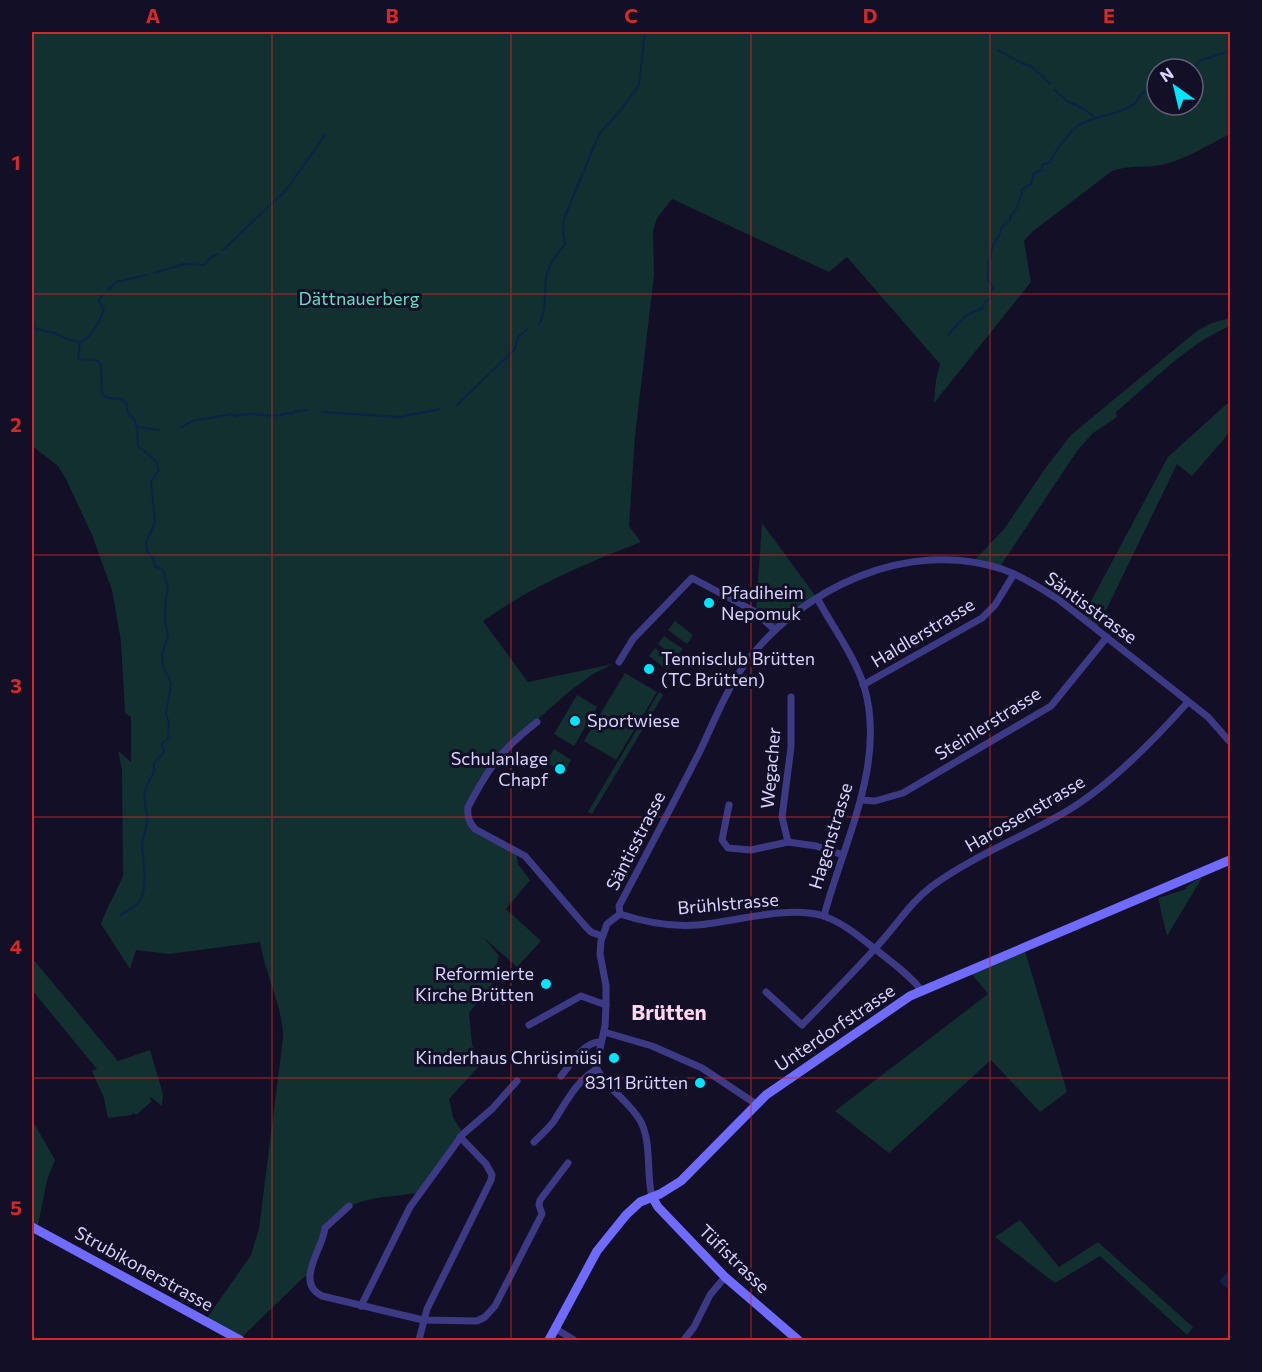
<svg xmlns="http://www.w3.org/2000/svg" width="1262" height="1372" font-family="Commissioner,sans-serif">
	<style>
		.green { fill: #12302f; fill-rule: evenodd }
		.water { fill: #0c2248 }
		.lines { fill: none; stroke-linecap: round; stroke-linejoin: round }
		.stream { stroke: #0c2248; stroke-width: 2 }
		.street { stroke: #3d3a85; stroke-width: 7 }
		.secondary { stroke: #6f6bff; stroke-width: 9 }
		.grid { fill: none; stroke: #d62828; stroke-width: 1.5; stroke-opacity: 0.55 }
		.poi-dot { fill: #00e5ff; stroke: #130f26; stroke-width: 2 }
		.labels { text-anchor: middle; stroke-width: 6; stroke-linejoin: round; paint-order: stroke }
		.park-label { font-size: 18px; fill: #5fe0c0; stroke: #130f26 }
		.poi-label { font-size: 18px; fill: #d9d4ff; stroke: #130f26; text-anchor: end }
		.street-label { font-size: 18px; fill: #d9d4ff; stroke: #130f26 }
		.quarter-label { font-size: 21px; font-weight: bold; fill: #ffd6f0; stroke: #130f26 }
		.neatline { fill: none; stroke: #d62828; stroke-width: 2 }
		.grid-label { font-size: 20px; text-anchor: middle; font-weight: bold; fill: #d62828 }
	</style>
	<rect width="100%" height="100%" fill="#130f26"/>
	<g class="green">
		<path d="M32 32H1230V134C1209 144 1187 159 1165 164 1147 169 1130 164 1112 171L1032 232 1024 241 1031 282 934 403 936 380 940 364 847 257 829 272 672 199 657 218 653 231 654 275 635 436 629 526 641 542C584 564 532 586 483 621L528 682 613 664 593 674 570 691 506 747 468 807 470 824 516 852 518 864 530 880 506 909 541 941 517 967 484 938 499 956 495 973 497 978 469 1013 472 1044 481 1064 449 1099 453 1117 463 1134 419 1193C384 1198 349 1195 326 1227 318 1237 313 1263 309 1275L304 1277 243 1336 237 1339 205 1321 251 1255 259 1229 283 1038C283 1006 265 974 260 942L169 954 136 950 130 969 101 924C107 906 117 892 123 875L122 770 118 751 131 762V717L125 713 121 641 112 590 92 535 66 479 58 466 32 446ZM1157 69H1193V105H1157Z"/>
		<path d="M1230 318V326C1187 344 1152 382 1116 412L1117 417 1093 433 1077 451 999 568 973 562 1004 529 1047 466 1071 435 1198 330 1212 323Z"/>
		<path d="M1230 401V432L1192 476 1177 464 1097 629 1082 618 1168 457Z"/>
		<path d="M762 523 817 598 775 630 756 612Z"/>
		<path d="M675 621 693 635 687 644 668 630Z"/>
		<path d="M664 636 683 649 676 658 658 644Z"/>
		<path d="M655 648 674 661 667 670 649 656Z"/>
		<path d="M625 673 657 692 616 760 584 741Z"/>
		<path d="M659 692 663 695 592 814 588 812Z"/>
		<path d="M577 695 597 707 574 746 554 734Z"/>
		<path d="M554 749 571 760 564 773 546 762Z"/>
		<path d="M1203 876 1167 936 1158 898 1186 889V887Z"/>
		<path d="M1025 951 1067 1092 1040 1112 991 1060 889 1153 835 1111 988 994 972 974Z"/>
		<path d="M32 958 118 1061 150 1050 163 1094 162 1106 151 1097 150 1099 152 1101 136 1115 134 1113 131 1115 108 1118 104 1098 92 1071 97 1069 32 990Z"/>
		<path d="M32 1120 55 1160 47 1180 37 1230 32 1227Z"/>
		<path d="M1020 1220 1059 1267 1098 1242 1193 1327 1187 1335 1100 1256 1055 1283 995 1237Z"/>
	</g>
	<path class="water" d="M1230 1269V1291L1219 1281Z"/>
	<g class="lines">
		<g class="stream">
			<path d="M998 50 1021 63 1031 66 1050 84"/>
			<path d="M1193 70 1199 61 1230 51"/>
			<path d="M1055 90 1067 101 1084 109 1094 117"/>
			<path d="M223 250 287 189 325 135"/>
			<path d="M154 273 184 264 204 265 211 257 218 254"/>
			<path d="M108 290 116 282 147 275"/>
			<path d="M32 314V325L36 329 55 333 66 339 80 342 78 359C87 361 96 356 101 365L102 394C108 402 119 395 126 402L128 413C139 421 137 433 138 446L156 461 159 470 151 481 155 522 146 543 147 551 153 558 155 566 163 570 168 589 166 598 165 620 168 636 162 654 163 665 171 684 166 713 169 724 168 739 162 743 164 752 154 763C155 779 147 779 145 792 143 800 146 807 147 814 149 824 142 836 142 847 143 862 150 893 136 905 131 909 125 912 120 915"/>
			<path d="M539 325C547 310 544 294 546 278 548 265 557 254 565 244L563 232 564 219 599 134 620 111 639 85 645 32"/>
			<path d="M948 335 965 316 982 308 984 303 991 298V292L994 287 991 285 987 276 989 266 988 263 991 257C989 245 1001 238 1002 226L1010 220V217L1016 209 1022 193 1021 190 1031 184 1034 173 1042 170V165L1050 162C1055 151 1069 132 1079 125 1095 114 1134 115 1141 94L1155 87 1157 83"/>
			<path d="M80 342C92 337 100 322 104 309L99 301 102 295"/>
			<path d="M457 405 515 349 518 337 527 329"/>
			<path d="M322 412 399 417 440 409"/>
			<path d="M138 427 159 430"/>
			<path d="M181 428 192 421 232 414 235 416C252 410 270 420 288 413L291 414 297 411 308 410"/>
		</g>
		<g class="street">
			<path d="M817 598C832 626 854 655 864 686 887 763 843 843 824 916"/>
			<path d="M619 662 633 639 692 578 754 611 775 630"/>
			<path d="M863 685 982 618 995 605 1014 574"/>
			<path d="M537 722C501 750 489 767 468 807 467 817 469 822 475 829L525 856 586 927 591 932 602 936"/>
			<path d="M861 800 875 801 903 793 1051 706 1107 637"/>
			<path d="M729 805 722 840 728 848 751 850 788 842 816 846 843 855"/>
			<path d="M788 842 782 817 791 747V697"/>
			<path d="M620 914 619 906C646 855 673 804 699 753 713 724 726 690 745 664 801 588 908 538 1002 569 1022 576 1040 588 1058 599L1208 717 1230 742"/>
			<path d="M620 914C644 922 671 927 697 925 733 922 785 906 820 915 841 921 857 935 874 948 891 962 909 974 922 991"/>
			<path d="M620 914 607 924 601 941 600 954 606 986V1005L605 1026 596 1067C606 1089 630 1101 641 1122 652 1145 646 1173 652 1197"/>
			<path d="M766 992 802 1025C828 998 855 971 880 943 898 923 911 902 932 886 973 856 1023 837 1067 811 1109 786 1155 739 1188 702"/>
			<path d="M529 1025 581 996 606 1005"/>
			<path d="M604 1032 652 1046 702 1068 756 1104"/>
			<path d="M561 1076C571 1064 584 1041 601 1042"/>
			<path d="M534 1142C541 1135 549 1128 554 1121 566 1102 577 1080 597 1069"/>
			<path d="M349 1206 325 1228C323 1249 294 1282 322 1296L423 1320 477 1321 485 1317 495 1306 542 1214 539 1205 540 1200 568 1163"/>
			<path d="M361 1306 410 1207 463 1134 492 1109 517 1081"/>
			<path d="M556 1329 574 1340"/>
			<path d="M419 1340 427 1309 491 1180 492 1175 486 1164 460 1137"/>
			<path d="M684 1340 694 1327 710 1295 725 1277"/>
		</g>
		<g class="secondary">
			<path d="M652 1197 658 1207 725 1277 798 1340"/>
			<path d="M32 1227 240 1340"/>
			<path d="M549 1340 597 1251 626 1215 640 1202 660 1194 681 1181 766 1095 910 996 1230 860"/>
		</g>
	</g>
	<path class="grid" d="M272 32V1340M511 32V1340M751 32V1340M990 32V1340M32 294H1230M32 555H1230M32 817H1230M32 1078H1230"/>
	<g class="poi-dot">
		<circle cx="709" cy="603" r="6"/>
		<circle cx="649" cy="669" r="6"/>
		<circle cx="575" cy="721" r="6"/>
		<circle cx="560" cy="769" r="6"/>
		<circle cx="546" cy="984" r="6"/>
		<circle cx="614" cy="1058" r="6"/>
		<circle cx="700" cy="1083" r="6"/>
	</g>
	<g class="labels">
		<g class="park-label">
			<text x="359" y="305">Dättnauerberg</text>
		</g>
		<g class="poi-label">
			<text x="721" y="599" text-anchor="start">Pfadiheim<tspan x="721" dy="21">Nepomuk</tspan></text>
			<text x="661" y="665" text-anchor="start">Tennisclub Brütten<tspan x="661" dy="21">(TC Brütten)</tspan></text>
			<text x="587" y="727" text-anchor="start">Sportwiese</text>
			<text x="548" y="765">Schulanlage<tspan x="548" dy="21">Chapf</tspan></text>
			<text x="534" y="980">Reformierte<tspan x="534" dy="21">Kirche Brütten</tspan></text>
			<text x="602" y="1064">Kinderhaus Chrüsimüsi</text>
			<text x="688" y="1089">8311 Brütten</text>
		</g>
		<g class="street-label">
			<text transform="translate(1091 608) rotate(36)" y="6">Säntisstrasse</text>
			<text transform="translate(923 633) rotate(-31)" y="6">Haldlerstrasse</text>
			<text transform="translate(988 724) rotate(-32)" y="6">Steinlerstrasse</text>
			<text transform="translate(771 768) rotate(-85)" y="6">Wegacher</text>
			<text transform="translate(1025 814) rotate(-30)" y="6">Harossenstrasse</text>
			<text transform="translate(831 836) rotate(-73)" y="6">Hagenstrasse</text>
			<text transform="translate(636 841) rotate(-63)" y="6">Säntisstrasse</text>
			<text transform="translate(728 904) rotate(-5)" y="6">Brühlstrasse</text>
			<text transform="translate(835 1028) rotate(-34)" y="6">Unterdorfstrasse</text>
			<text transform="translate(734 1259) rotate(44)" y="6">Tüfistrasse</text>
			<text transform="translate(144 1269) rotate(29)" y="6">Strubikonerstrasse</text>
		</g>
		<g class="quarter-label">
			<text x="669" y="1020">Brütten</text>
		</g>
	</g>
	<rect width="1262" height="1372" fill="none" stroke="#130f26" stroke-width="66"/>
	<g transform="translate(1175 87) rotate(326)"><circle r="28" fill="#130f26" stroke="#625e7d" stroke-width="1.5"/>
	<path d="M0-4.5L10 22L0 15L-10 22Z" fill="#00e5ff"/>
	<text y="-9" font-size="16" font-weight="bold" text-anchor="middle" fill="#d9d4ff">N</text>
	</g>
	<rect x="33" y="33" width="1196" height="1306" class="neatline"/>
	<g class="grid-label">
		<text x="153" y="23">A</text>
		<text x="392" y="23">B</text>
		<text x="631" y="23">C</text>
		<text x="870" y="23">D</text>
		<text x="1109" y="23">E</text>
		<text x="16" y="170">1</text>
		<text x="16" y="432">2</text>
		<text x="16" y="693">3</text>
		<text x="16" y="954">4</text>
		<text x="16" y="1215">5</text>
	</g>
</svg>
